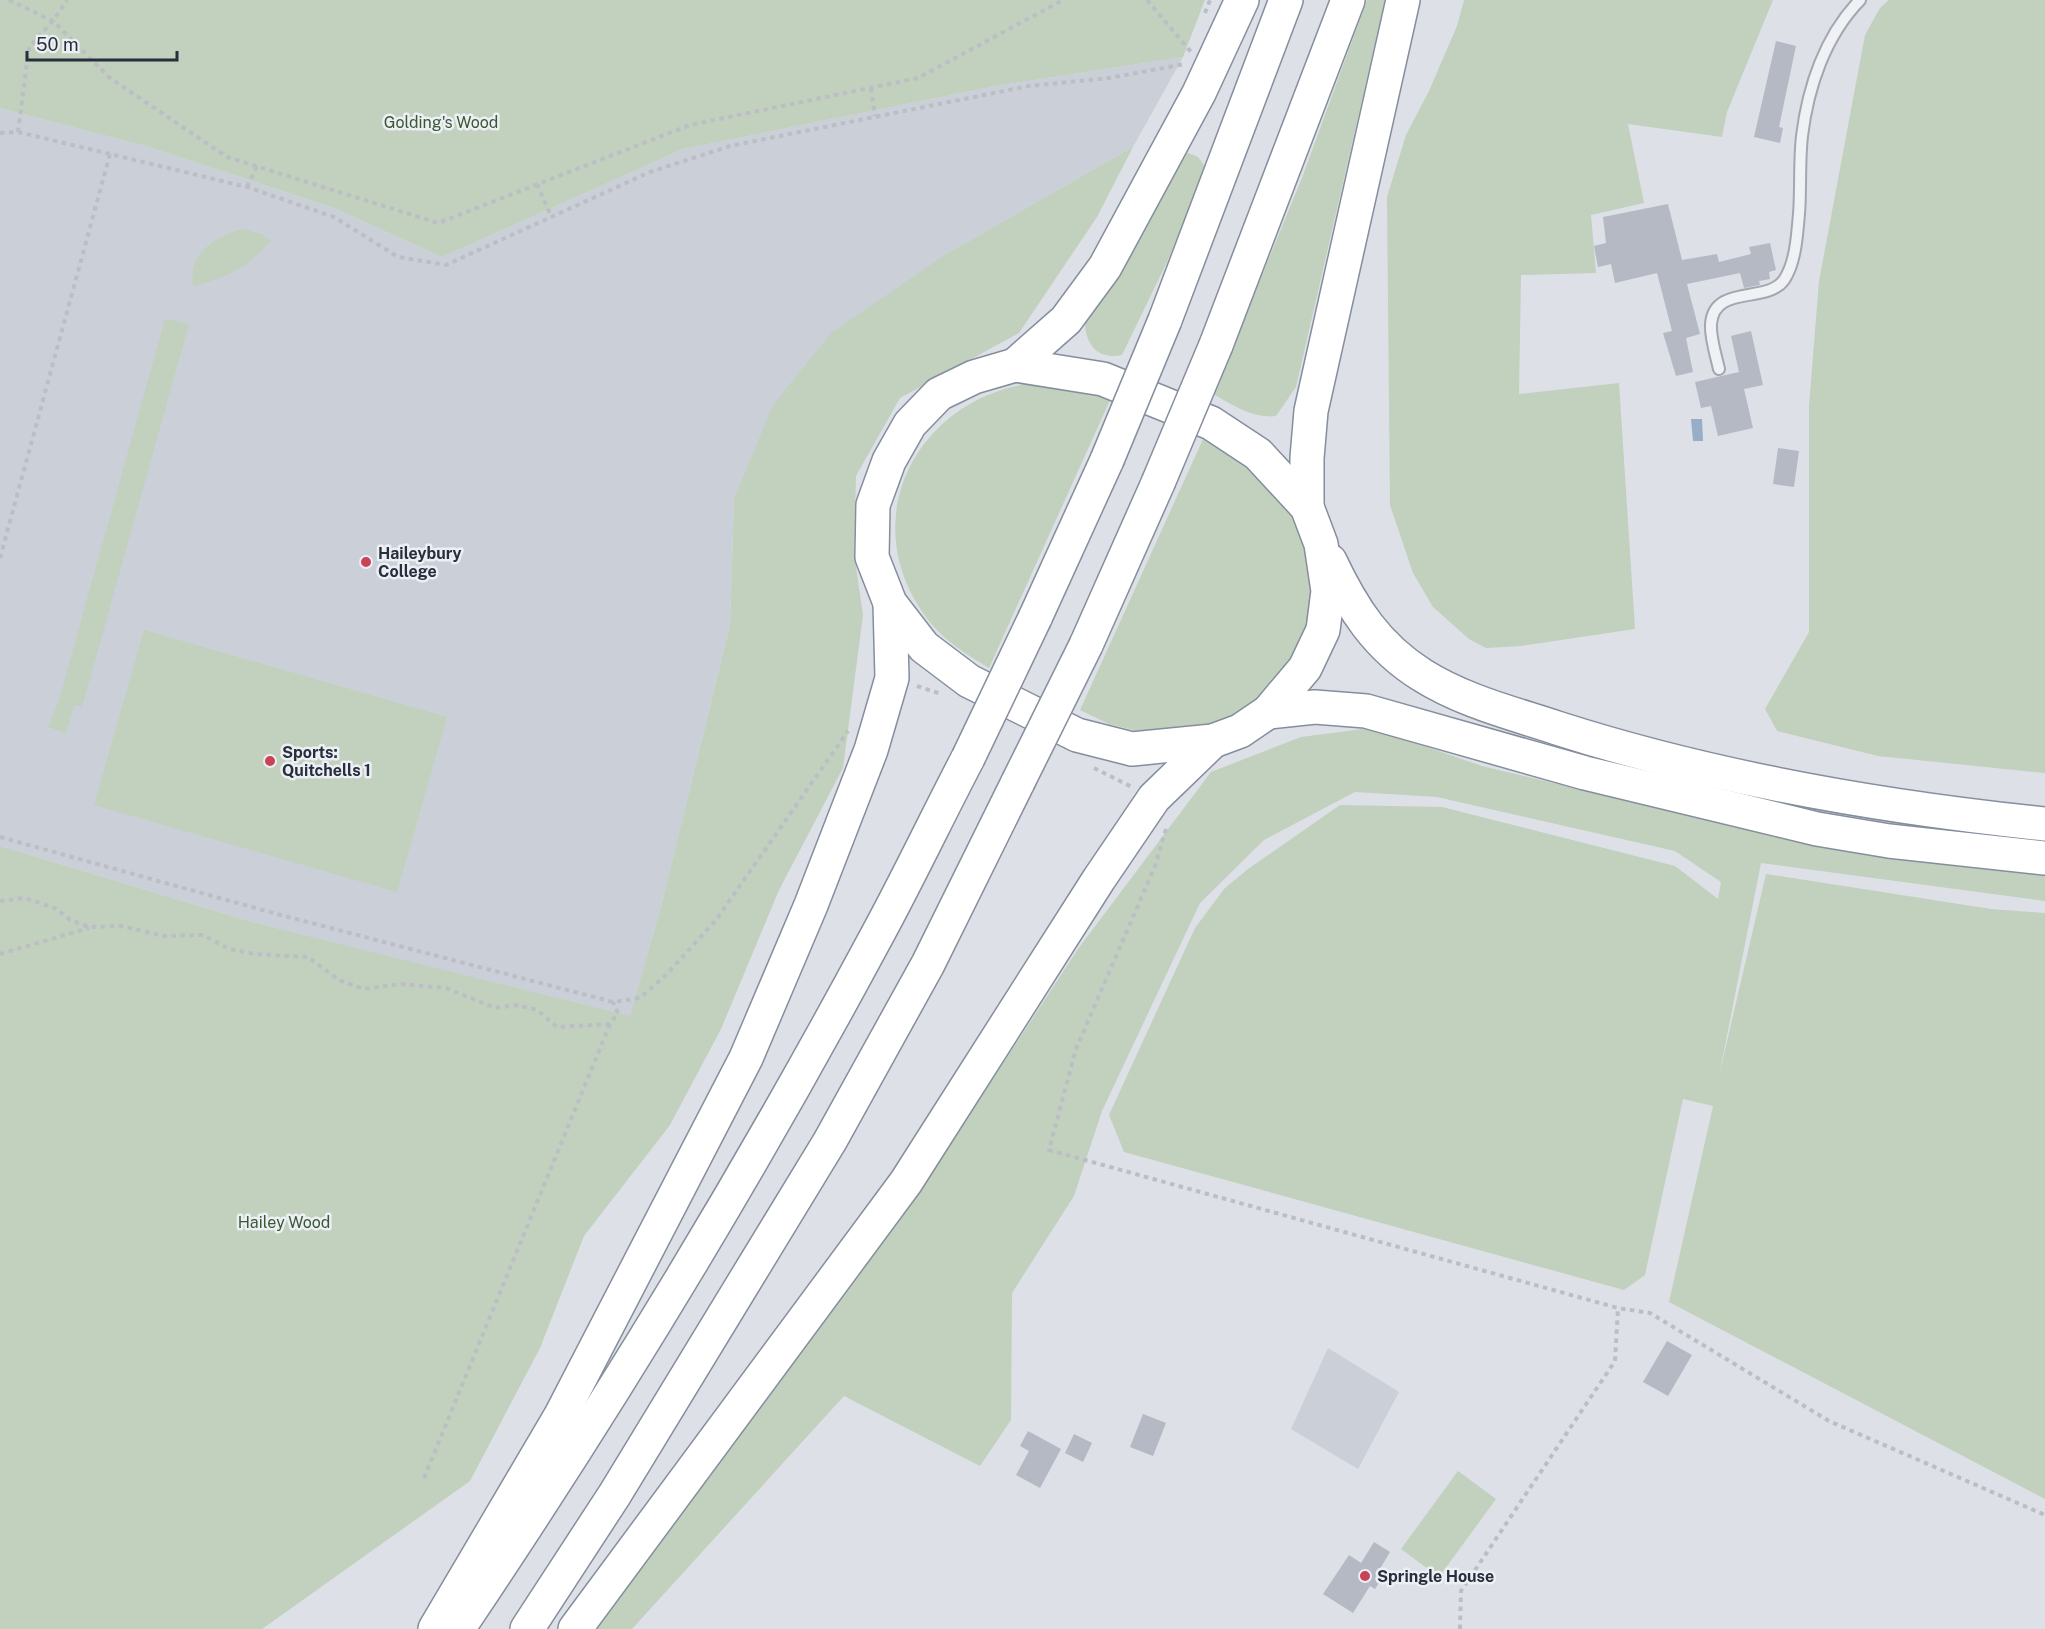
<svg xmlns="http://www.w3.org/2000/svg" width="2045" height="1629" font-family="'Public Sans',sans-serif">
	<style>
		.built { fill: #cbcfd8 }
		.green { fill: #c2d0be }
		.water { fill: #98aec6 }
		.building { fill: #b4b9c3 }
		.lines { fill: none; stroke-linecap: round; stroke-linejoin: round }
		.service-casing { stroke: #a3a7b0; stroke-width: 14 }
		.trunk-casing { stroke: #848e9d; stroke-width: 36 }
		.path { stroke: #bbbec5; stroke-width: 4; stroke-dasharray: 4.5 4.5; stroke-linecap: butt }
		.service { stroke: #eff1f5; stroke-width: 10 }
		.trunk { stroke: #fff; stroke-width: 33 }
		.trunk-bridge-casing { stroke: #848e9d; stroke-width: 36; stroke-linecap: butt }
		.trunk-bridge { stroke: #fff; stroke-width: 33 }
		.poi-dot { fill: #ca4255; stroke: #eceff4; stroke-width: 2 }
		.labels { text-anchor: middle; stroke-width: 5; stroke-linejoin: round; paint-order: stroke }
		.park-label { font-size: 16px; fill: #3a5834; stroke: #eceff4 }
		.poi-label { font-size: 16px; font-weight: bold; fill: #272e3c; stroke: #eceff4; text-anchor: start }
	</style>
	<rect width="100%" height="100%" fill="#dde0e6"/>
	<g class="built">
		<path d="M1183 57 1133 147 948 253 734 499 730 625 661 907 630 1017 252 922 0 846V108L149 147 334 208 442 257 683 149 1001 85Z"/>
		<path d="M1328 1348 1399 1392 1358 1469 1291 1429Z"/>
	</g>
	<g class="green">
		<path d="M0 0H1205L1183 57 1001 85 683 149 442 257 334 208 149 147 0 108Z"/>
		<path d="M1367 0H1385L1296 387 1276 416C1253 419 1233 405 1213 394L1302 178Z"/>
		<path d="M1464 0H1773L1727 112 1722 137 1628 124 1644 203 1591 215 1596 273 1521 275 1519 394 1619 383 1635 629 1521 646 1486 648 1469 639 1433 607 1413 573 1390 505 1387 197 1406 135 1429 91 1457 26Z"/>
		<path d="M1889 0H2045V773L1878 756 1777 731 1765 709 1809 632V406L1819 281 1865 35 1880 8Z"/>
		<path d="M1133 147 1097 217 1019 333 900 398 856 476 854 553 863 615 843 768 779 890 721 1029 670 1125 584 1236 540 1348 470 1481 262 1629H0V846L252 922 630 1016 661 907 730 625 734 499 773 405 831 333 948 253Z"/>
		<path d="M1186 152 1198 157 1206 168 1167 262 1122 355C1098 360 1085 345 1085 321L1177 157Z"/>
		<path d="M242 229 262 234 271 241C242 271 232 275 193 286 188 253 213 238 242 229Z"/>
		<path d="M165 319 189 324 82 707 74 705 66 733 48 727 59 700Z"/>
		<path d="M1044 382 1064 384 1111 398 989 668C964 653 940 638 923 613 852 511 926 389 1044 382Z"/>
		<path d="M1204 437 1233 450 1302 524 1314 585 1308 625 1291 663 1265 695 1231 719 1211 726 1150 734 1109 724 1080 710Z"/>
		<path d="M144 630 447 717 397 892 94 805Z"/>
		<path d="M1371 728 1482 766 1677 813 1885 854 2045 873V901L1761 863 1719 1076 1766 874 1991 909 2045 913V1499L1669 1302 1713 1106 1683 1099 1645 1275 1624 1290 1124 1152 1109 1115 1195 928 1224 889 1248 869 1340 805 1442 807 1675 866 1718 899 1721 882 1675 851 1437 797 1355 792 1264 840 1200 903 1102 1111 1074 1196 1012 1293 1011 1420 980 1466 844 1396 632 1629H583L901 1219 1078 949 1211 772 1301 737Z"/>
		<path d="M1458 1471 1496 1499 1439 1577 1401 1549Z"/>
	</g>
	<path class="water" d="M1691 419H1702L1703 441H1693Z"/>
	<g class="building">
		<path d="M1776 41 1796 46 1779 127 1783 128 1780 143 1754 137Z"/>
		<path d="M1668 204 1682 260 1717 254 1719 262 1751 254 1749 247 1770 243 1776 270 1769 272 1770 279 1759 281 1760 285 1744 288 1740 273 1687 284 1700 334 1686 338 1693 372 1676 376 1663 333 1672 331 1657 273 1615 283 1611 264 1598 267 1594 246 1606 243 1603 217Z"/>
		<path d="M1751 331 1763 385 1744 389 1753 428 1718 436 1711 406 1701 408 1695 382 1739 372 1731 336Z"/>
		<path d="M1778 448 1799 451 1794 487 1773 484Z"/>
		<path d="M1667 1341 1692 1355 1668 1396 1643 1382Z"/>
		<path d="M1143 1414 1166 1423 1153 1456 1130 1447Z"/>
		<path d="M1028 1431 1061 1449 1040 1488 1016 1475 1029 1451 1020 1446Z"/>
		<path d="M1074 1434 1092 1443 1083 1462 1065 1453Z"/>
		<path d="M1374 1542 1390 1552 1378 1572 1384 1575 1375 1589 1370 1586 1353 1613 1323 1594 1349 1555 1361 1563Z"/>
	</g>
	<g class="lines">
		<g class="service-casing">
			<path id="service" d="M1719 369C1716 355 1710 338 1711 324 1714 284 1767 304 1784 280 1796 262 1797 235 1799 214 1801 188 1799 162 1802 136 1808 87 1825 36 1860 0"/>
		</g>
		<g class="trunk-casing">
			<g id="trunk">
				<path d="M1165 320 1286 0"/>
				<path d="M1216 345 1348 0"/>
				<path d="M1015 365 1103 379 1211 423 1258 454 1307 507 1321 544 1328 591 1323 630 1305 668 1268 712 1240 731 1213 741 1132 749 1077 735 969 681 924 647 890 603 872 557 873 505 889 461 910 424 939 394 974 377Z"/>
				<path d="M1015 365 1066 320 1105 267 1199 93 1242 0"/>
				<path d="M1307 507V458L1311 411 1403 0"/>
				<path d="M1330 561C1352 608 1377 647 1422 675 1463 701 1512 713 1557 728 1716 779 1879 807 2045 824"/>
				<path d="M1035 618 1107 460"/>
				<path d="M1086 645 1158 483"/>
				<path d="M1268 712 1315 707 1366 711 1585 773 1817 829 1889 841 2045 858"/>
				<path d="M464 1620C611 1401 749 1174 874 941 907 881 936 819 968 758"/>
				<path d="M435 1629 560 1417 746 1058 811 905 871 750 892 678 890 603"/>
				<path d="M527 1629 615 1494 830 1141 928 964 1018 782"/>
				<path d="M575 1629 906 1182 1099 879 1154 798 1213 741"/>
			</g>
		</g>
		<g class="path">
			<path d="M9 0 53 21 110 78 227 157 438 223 690 125 918 78 1063 0"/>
			<path d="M1147 0 1191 52"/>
			<path d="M1205 13 1210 0"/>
			<path d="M871 88 875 116"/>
			<path d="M18 132 29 47 53 21 67 0"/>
			<path d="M0 133 18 132 110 154"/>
			<path d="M537 184 551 216"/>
			<path d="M247 187 257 166"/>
			<path d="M0 558 110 154 247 187 334 217 398 257 446 265 650 172 730 146 1029 86 1109 78 1185 64"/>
			<path d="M917 686 941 694"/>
			<path d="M1094 768 1132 787"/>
			<path d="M1166 829 1155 866 1076 1049 1049 1150 1618 1308 1650 1313 1829 1421 2045 1515"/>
			<path d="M0 837 277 914 613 1002 640 998 666 975 716 920 848 731"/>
			<path d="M0 901 25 898 57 909 70 920 89 927 121 926 163 936 203 935 229 949 255 954 308 957 339 980 364 989 400 984 446 988 495 1008 517 1005 537 1010 557 1027 610 1024 618 1013 613 1002"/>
			<path d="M0 954 89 928"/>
			<path d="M424 1478 610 1024"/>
			<path d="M1460 1629 1461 1591 1615 1361 1618 1308"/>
		</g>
		<use href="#service" class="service"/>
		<use href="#trunk" class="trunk"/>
		<g class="trunk-bridge-casing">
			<g id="trunk-bridge">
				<path d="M1107 460 1165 320"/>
				<path d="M1158 483 1216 345"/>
				<path d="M968 758 1035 618"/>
				<path d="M1018 782 1086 645"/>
			</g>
		</g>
		<use href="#trunk-bridge" class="trunk-bridge"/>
	</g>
	<g class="poi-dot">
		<circle cx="366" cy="562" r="6"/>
		<circle cx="270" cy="761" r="6"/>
		<circle cx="1365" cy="1576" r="6"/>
	</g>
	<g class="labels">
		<g class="park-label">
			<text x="441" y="128">Golding's Wood</text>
			<text x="284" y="1228">Hailey Wood</text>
		</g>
		<g class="poi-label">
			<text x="378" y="559">Haileybury<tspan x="378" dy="18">College</tspan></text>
			<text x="282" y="758">Sports:<tspan x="282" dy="18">Quitchells 1</tspan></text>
			<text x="1377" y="1582">Springle House</text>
		</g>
	</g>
	<path d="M27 51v9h150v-9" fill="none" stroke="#272e3c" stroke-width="3"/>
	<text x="36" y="51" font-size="18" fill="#272e3c" stroke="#eceff4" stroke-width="4.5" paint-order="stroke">50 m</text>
</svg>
